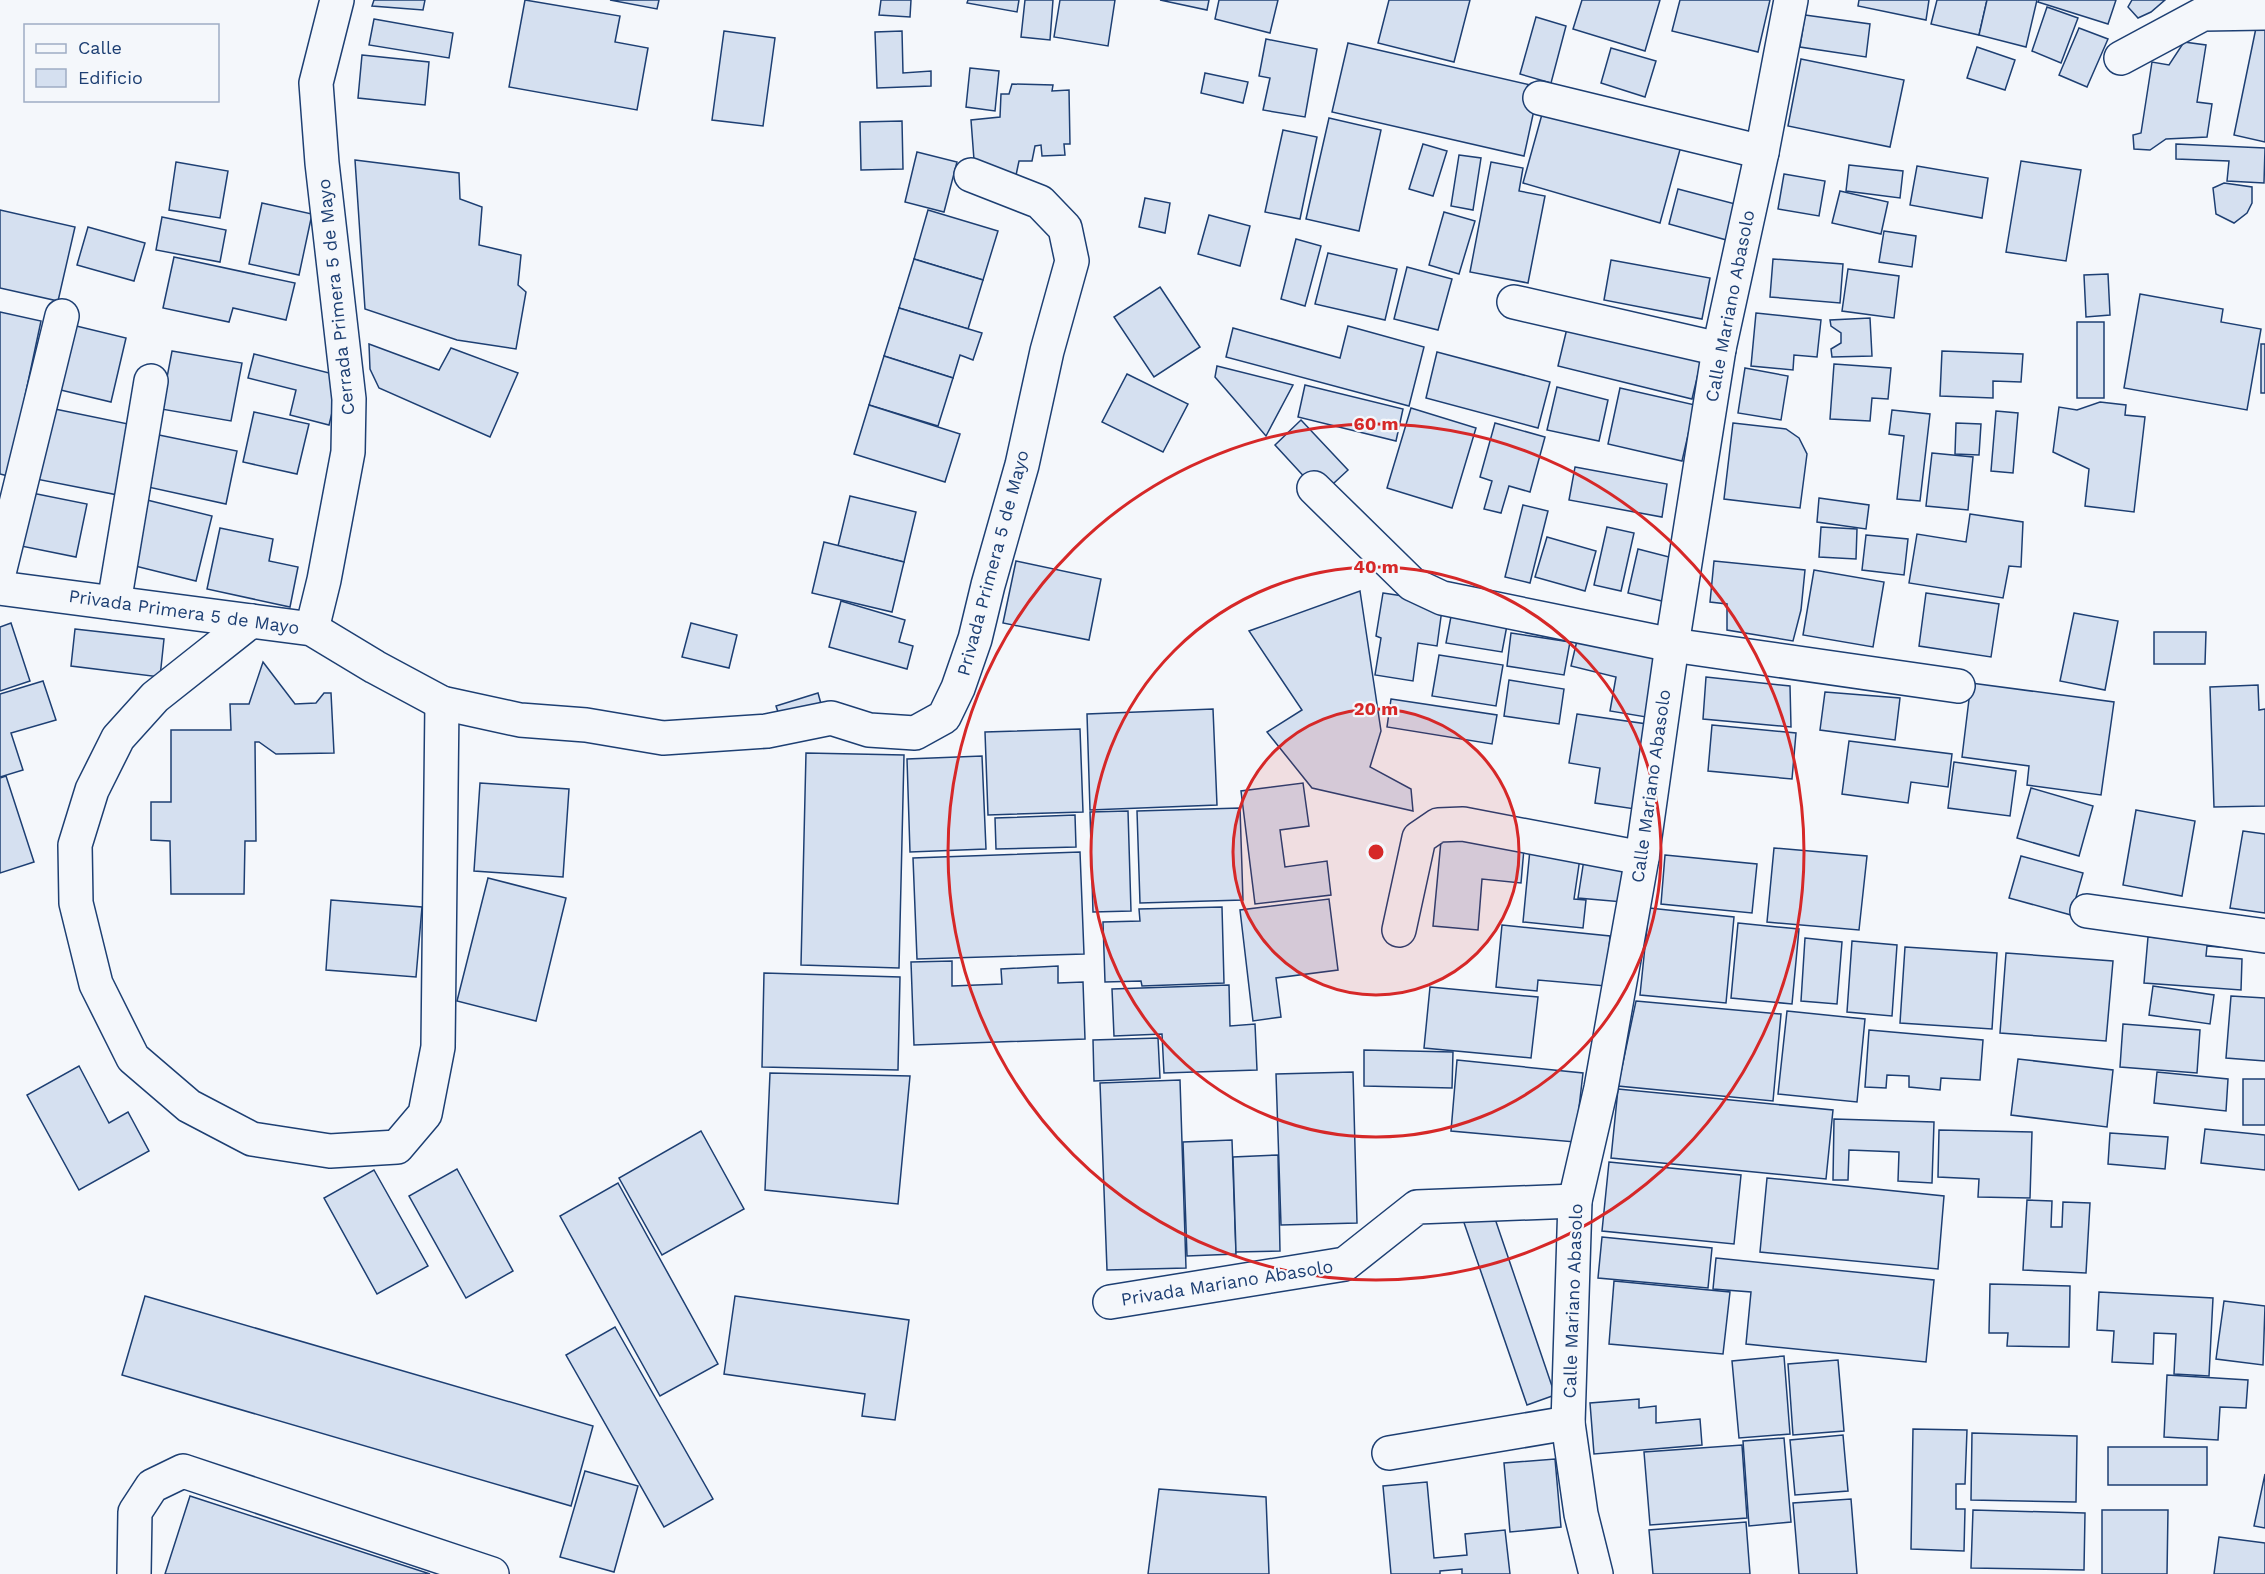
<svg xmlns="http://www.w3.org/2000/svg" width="2265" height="1574" font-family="'Work Sans',sans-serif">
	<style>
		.building { fill: #d5e0f0; stroke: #1d3f73; stroke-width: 1.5 }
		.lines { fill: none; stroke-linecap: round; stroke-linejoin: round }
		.street-casing { stroke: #1d3f73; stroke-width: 36 }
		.street { stroke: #f4f7fb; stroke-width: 33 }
		.ring { fill: none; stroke: #d62828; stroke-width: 3 }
		.labels { text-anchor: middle; stroke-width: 4.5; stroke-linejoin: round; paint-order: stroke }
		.street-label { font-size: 18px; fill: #1d3f73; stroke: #f4f7fb }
		.centre { fill: #d62828; stroke: #f4f7fb; stroke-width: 3 }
		.ring-label { font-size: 18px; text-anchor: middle; font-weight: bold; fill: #d62828; stroke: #f4f7fb; stroke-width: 4.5; stroke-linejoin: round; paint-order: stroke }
	</style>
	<rect width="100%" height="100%" fill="#f4f7fb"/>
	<g class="building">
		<path d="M374 0H425L423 10 372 6Z"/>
		<path d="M525 0 620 16 615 42 648 48 637 110 509 87Z"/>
		<path d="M610 0H659L657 9Z"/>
		<path d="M881 0H911L910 17 879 15Z"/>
		<path d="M968 0H1019L1017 12 967 3Z"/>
		<path d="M1025 0H1053L1050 40 1021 37Z"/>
		<path d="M1060 0H1115L1108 46 1054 37Z"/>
		<path d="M1160 0H1209L1207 10Z"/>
		<path d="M1219 0H1278L1270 33 1215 19Z"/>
		<path d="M1389 0H1470L1454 62 1378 43Z"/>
		<path d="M1582 0H1660L1645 51 1573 29Z"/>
		<path d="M1680 0H1770L1758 52 1672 31Z"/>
		<path d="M1859 0H1929L1926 20 1858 6Z"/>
		<path d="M1937 0H1987L1979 35 1931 24Z"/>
		<path d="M1987 0H2037L2026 47 1979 35Z"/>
		<path d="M2039 0H2116L2108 24 2038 2Z"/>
		<path d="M2132 0H2165L2151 12 2138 18 2128 7Z"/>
		<path d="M2047 7 2078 18 2061 63 2032 51Z"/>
		<path d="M1805 15 1870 24 1866 57 1800 47Z"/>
		<path d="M1536 17 1566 26 1551 83 1520 74Z"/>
		<path d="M374 19 453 33 449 58 369 45Z"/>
		<path d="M2257 23 2265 25V142L2234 135Z"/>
		<path d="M2079 28 2108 39 2087 87 2059 75Z"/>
		<path d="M724 31 775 38 763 126 712 120Z"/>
		<path d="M902 31 903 73 931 71V86L877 88 875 32Z"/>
		<path d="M1266 39 1317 49 1305 117 1263 110 1270 78 1259 76Z"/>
		<path d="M2184 42 2206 45 2197 102 2212 104 2207 137 2166 139 2150 150 2134 149 2133 135 2141 133 2152 62 2169 65Z"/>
		<path d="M1348 43 1539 87 1524 156 1332 112Z"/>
		<path d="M1977 47 2015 60 2005 90 1967 78Z"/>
		<path d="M1611 48 1656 61 1645 97 1601 83Z"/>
		<path d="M362 55 429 62 425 105 358 98Z"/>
		<path d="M1801 59 1904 80 1890 147 1788 126Z"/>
		<path d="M970 68 999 71 995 111 966 107Z"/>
		<path d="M1205 73 1248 82 1243 103 1201 93Z"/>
		<path d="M1012 84 1053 85 1052 91 1069 90 1070 144H1064L1065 155 1042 156 1041 145 1035 146 1032 161H1019L1015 180 975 173 971 120 1000 117 1001 94H1009Z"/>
		<path d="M1544 107 1681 146 1660 223 1523 183Z"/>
		<path d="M1329 118 1381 130 1359 231 1306 219Z"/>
		<path d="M902 121 903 169 861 170 860 122Z"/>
		<path d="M1283 130 1317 137 1300 219 1265 212Z"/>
		<path d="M1423 144 1447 151 1433 196 1409 189Z"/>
		<path d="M2176 144 2265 148 2264 183 2227 181 2229 161 2176 159Z"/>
		<path d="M917 152 957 162 944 212 905 202Z"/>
		<path d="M1459 155 1481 158 1473 210 1451 206Z"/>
		<path d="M355 160 459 173 460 199 482 207 479 245 521 255 518 285 526 292 516 349 457 340 365 309Z"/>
		<path d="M2021 161 2081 170 2066 261 2006 252Z"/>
		<path d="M176 162 228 171 220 218 169 210Z"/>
		<path d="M1491 162 1523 168 1519 191 1545 196 1528 283 1470 272Z"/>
		<path d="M1849 165 1903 171 1900 198 1846 191Z"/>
		<path d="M1917 166 1988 178 1982 218 1910 205Z"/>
		<path d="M1784 174 1825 181 1819 216 1778 209Z"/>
		<path d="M2224 183 2252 187V203L2247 213 2234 223 2216 214 2213 188Z"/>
		<path d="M1678 189 1739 205 1730 241 1669 224Z"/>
		<path d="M1840 191 1888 202 1881 234 1832 223Z"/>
		<path d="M1145 198 1170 203 1165 233 1139 227Z"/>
		<path d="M262 203 312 214 299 275 249 264Z"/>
		<path d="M0 210 75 227 58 301 0 288Z"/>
		<path d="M928 210 998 231 983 280 914 259Z"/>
		<path d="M1444 212 1475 221 1459 274 1429 265Z"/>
		<path d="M1209 215 1250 226 1240 266 1198 254Z"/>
		<path d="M162 217 226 230 220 262 156 250Z"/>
		<path d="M88 227 145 243 134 281 77 265Z"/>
		<path d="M1884 231 1916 236 1912 267 1879 262Z"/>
		<path d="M1296 239 1321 246 1305 306 1281 299Z"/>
		<path d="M1328 253 1397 269 1385 320 1315 304Z"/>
		<path d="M174 257 295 283 286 320 233 308 229 322 163 308Z"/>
		<path d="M914 259 983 280 968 329 899 308Z"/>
		<path d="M1773 259 1843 264 1840 303 1770 297Z"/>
		<path d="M1611 260 1710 278 1702 319 1604 300Z"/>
		<path d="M1407 267 1452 279 1438 330 1394 319Z"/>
		<path d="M1848 269 1899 276 1894 318 1842 311Z"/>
		<path d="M2108 274 2110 315 2086 317 2084 275Z"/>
		<path d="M1160 287 1200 347 1154 377 1114 317Z"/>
		<path d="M2140 294 2223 309 2221 322 2261 329 2247 410 2124 388Z"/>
		<path d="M899 308 982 333 973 360 960 355 953 378 884 356Z"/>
		<path d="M0 312 41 321 24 401 29 402 12 477 0 474Z"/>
		<path d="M1756 313 1821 320 1817 357 1794 355 1793 370 1751 366Z"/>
		<path d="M1870 318 1872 356 1832 357 1831 349 1841 343V333L1831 326 1830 320Z"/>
		<path d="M1569 320 1703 353 1692 399 1558 366Z"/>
		<rect x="2077" y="322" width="27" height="76"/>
		<path d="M64 323 126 338 111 402 48 387Z"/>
		<path d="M1348 326 1424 347 1409 406 1226 357 1233 328 1340 358Z"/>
		<path d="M369 344 439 370 451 348 518 373 490 437 379 388 370 369Z"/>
		<rect x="2261" y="344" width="4" height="49"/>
		<path d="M172 351 242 363 231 421 161 409Z"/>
		<path d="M1942 351 2023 354 2021 382 1993 381V398L1940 396Z"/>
		<path d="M1437 352 1550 382 1538 428 1426 398Z"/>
		<path d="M254 354 341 376 329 425 290 415 296 390 248 378Z"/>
		<path d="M884 356 953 378 938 426 869 405Z"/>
		<path d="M1834 364 1891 368 1888 399 1872 398 1870 421 1830 419Z"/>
		<path d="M1217 366 1293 385 1266 436 1215 377Z"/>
		<path d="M1745 368 1788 376 1781 420 1738 413Z"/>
		<path d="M1127 374 1188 404 1163 452 1102 422Z"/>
		<path d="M1305 385 1403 409 1396 441 1298 417Z"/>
		<path d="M1557 387 1608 400 1599 441 1547 430Z"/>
		<path d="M1620 388 1695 405 1682 461 1608 444Z"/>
		<path d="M2100 402 2126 405 2125 415 2145 417 2134 512 2085 506 2089 469 2053 452 2059 407 2077 410Z"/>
		<path d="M869 405 960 434 945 482 854 454Z"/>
		<path d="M50 408 138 426 123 496 36 479Z"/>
		<path d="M1411 408 1476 428 1452 508 1387 488Z"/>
		<path d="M1892 410 1930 414 1920 501 1897 499 1904 436 1889 434Z"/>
		<path d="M1996 411 2018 413 2013 473 1991 471Z"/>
		<path d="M254 412 309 424 297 474 243 462Z"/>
		<path d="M1301 420 1348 470 1321 495 1275 445Z"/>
		<path d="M1495 423 1545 437 1530 492 1509 486 1501 513 1484 509 1492 481 1480 477Z"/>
		<path d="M1733 423 1786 429 1799 438 1807 454 1800 508 1724 499Z"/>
		<path d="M1956 423 1981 424 1979 455 1955 454Z"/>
		<path d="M159 435 237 451 226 504 148 487Z"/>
		<path d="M1932 453 1973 457 1968 510 1926 506Z"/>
		<path d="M1575 467 1667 484 1662 517 1569 500Z"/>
		<path d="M32 493 87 504 76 557 21 546Z"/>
		<path d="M850 496 916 512 904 562 838 546Z"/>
		<path d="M1819 498 1869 505 1866 529 1817 522Z"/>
		<path d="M147 500 212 516 196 581 131 565Z"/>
		<path d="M1523 505 1548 511 1530 583 1505 577Z"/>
		<path d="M1970 514 2023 522 2021 567 2009 566 2003 598 1909 583 1917 534 1966 542Z"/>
		<path d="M1607 527 1634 533 1621 591 1594 585Z"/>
		<path d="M1821 527 1857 529 1856 559 1819 557Z"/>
		<path d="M220 528 273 539 269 561 298 567 290 607 207 589Z"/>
		<path d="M1866 535 1908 539 1904 575 1862 570Z"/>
		<path d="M1547 537 1596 551 1585 591 1535 577Z"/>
		<path d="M824 542 904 562 892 612 812 593Z"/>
		<path d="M1638 549 1673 558 1662 601 1628 593Z"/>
		<path d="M1016 561 1101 579 1089 640 1003 623Z"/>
		<path d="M1714 561 1805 570 1801 610 1793 641 1727 630V604L1710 602Z"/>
		<path d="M1814 570 1884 582 1873 647 1803 635Z"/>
		<path d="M1360 591 1381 731 1370 767 1411 789 1413 811 1312 788 1267 732 1302 710 1249 631Z"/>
		<path d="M1383 593 1443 602 1437 646 1418 643 1413 681 1375 675 1381 638 1376 636Z"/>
		<path d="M1926 593 1999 604 1991 657 1919 646Z"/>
		<path d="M841 601 905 620 899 642 913 646 907 669 829 647Z"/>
		<path d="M1452 611 1508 620 1502 652 1446 643Z"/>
		<path d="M2074 613 2118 621 2105 690 2060 681Z"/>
		<path d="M11 623 30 681 0 691V627Z"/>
		<path d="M691 623 737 635 729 668 682 657Z"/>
		<path d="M75 629 164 639 160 677 71 666Z"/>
		<path d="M1579 632 1657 652 1646 717 1610 711 1616 677 1571 666Z"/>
		<path d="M2154 632H2206L2205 664H2154Z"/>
		<path d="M1511 633 1570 642 1564 675 1507 666Z"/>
		<path d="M1439 655 1503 665 1496 706 1432 696Z"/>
		<path d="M263 662 295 704 316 703 324 693H331L334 753 276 754 259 742H255L256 841H245L244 894H171L170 841 151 840V802H171V730H231L230 704H249Z"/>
		<path d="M1706 677 1790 686 1791 727 1703 719Z"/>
		<path d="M1509 680 1564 689 1559 724 1504 716Z"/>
		<path d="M43 681 56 720 11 733 23 770 0 777V694Z"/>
		<path d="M1971 683 2114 702 2101 795 2027 785 2029 766 1962 757Z"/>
		<path d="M2258 685 2259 710 2265 709V806L2214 807 2210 687Z"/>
		<path d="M1825 692 1900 698 1895 740 1820 730Z"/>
		<path d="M818 693 823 711 782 724 776 706Z"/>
		<path d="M1391 699 1497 715 1492 744 1387 727Z"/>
		<path d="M1213 709 1217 805 1090 810 1087 714Z"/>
		<path d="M1577 714 1647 724 1635 809 1595 803 1600 768 1569 763Z"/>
		<path d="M1712 725 1796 733 1792 779 1708 771Z"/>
		<path d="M1080 729 1083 812 988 815 985 732Z"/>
		<path d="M1849 741 1952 754 1948 787 1911 782 1908 803 1842 794Z"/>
		<path d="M806 753 904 755 899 968 801 965Z"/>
		<path d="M982 756 986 849 910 852 907 759Z"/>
		<path d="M1954 762 2016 771 2010 816 1948 808Z"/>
		<path d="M6 776 34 862 0 873V778Z"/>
		<path d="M480 783 569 789 563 877 474 871Z"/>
		<path d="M1303 783 1309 826 1280 830 1285 867 1327 861 1331 895 1255 904 1241 791Z"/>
		<path d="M2031 788 2093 806 2079 856 2017 838Z"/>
		<path d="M1240 808 1243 900 1140 903 1137 811Z"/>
		<path d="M2136 810 2195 821 2182 896 2123 885Z"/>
		<path d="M1128 811 1131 911 1093 912 1090 812Z"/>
		<path d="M1075 815 1076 847 996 849 995 818Z"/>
		<path d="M1442 830 1525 837 1521 883 1482 879 1478 930 1433 926Z"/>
		<path d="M2243 831 2265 834V913L2230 908Z"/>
		<path d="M1531 839 1581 851 1574 899 1586 900 1583 928 1523 922Z"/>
		<path d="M1774 848 1867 856 1859 930 1767 922Z"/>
		<path d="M1080 852 1084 954 917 959 913 858Z"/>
		<path d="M1585 853 1628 858 1623 902 1578 898Z"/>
		<path d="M1665 855 1757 864 1752 913 1661 904Z"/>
		<path d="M2021 856 2083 873 2071 915 2009 898Z"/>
		<path d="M488 878 566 898 536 1021 457 1001Z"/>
		<path d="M1329 899 1338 970 1276 978 1281 1017 1253 1021 1240 910Z"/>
		<path d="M331 900 422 907 416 977 326 970Z"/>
		<path d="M1222 907 1224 983 1142 986 1141 981 1105 982 1103 922 1140 921 1139 909Z"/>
		<path d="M1649 908 1734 917 1726 1003 1640 995Z"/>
		<path d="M1738 923 1799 929 1792 1004 1731 998Z"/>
		<path d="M1502 925 1610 936 1606 986 1538 980 1537 991 1496 987Z"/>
		<path d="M2148 937 2244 943 2243 949 2207 946 2206 956 2242 959 2241 990 2144 983Z"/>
		<path d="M1805 938 1842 942 1837 1004 1801 1001Z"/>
		<path d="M1852 941 1897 945 1892 1016 1847 1012Z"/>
		<path d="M1905 947 1997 953 1992 1029 1900 1023Z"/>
		<path d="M2006 953 2113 961 2106 1041 2000 1033Z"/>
		<path d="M952 961V986L1002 984 1001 969 1058 966V983L1083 982 1085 1039 914 1045 911 962Z"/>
		<path d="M764 973 900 977 898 1070 762 1067Z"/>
		<path d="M1229 985 1230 1026 1255 1024 1257 1070 1164 1073 1162 1034 1114 1036 1112 989Z"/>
		<path d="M2153 986 2214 995 2210 1024 2149 1015Z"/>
		<path d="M1430 987 1538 997 1531 1058 1424 1048Z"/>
		<path d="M2231 996 2265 998V1061L2226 1058Z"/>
		<path d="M1636 1001 1781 1014 1773 1101 1618 1086Z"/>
		<path d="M1787 1011 1865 1019 1857 1102 1778 1094Z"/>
		<path d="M2123 1024 2200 1030 2197 1073 2120 1067Z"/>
		<path d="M1869 1030 1983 1040 1980 1080 1941 1078 1940 1090 1909 1087V1076L1887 1075 1886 1088 1865 1087Z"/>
		<path d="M1158 1038 1160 1078 1094 1081 1093 1040Z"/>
		<path d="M1364 1050 1453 1052 1452 1088 1364 1086Z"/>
		<path d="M2018 1059 2113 1070 2107 1127 2011 1115Z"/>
		<path d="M1457 1060 1583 1073 1575 1142 1451 1131Z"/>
		<path d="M79 1066 109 1123 128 1112 149 1151 79 1190 27 1095Z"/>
		<path d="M1353 1072 1357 1223 1281 1225 1276 1074Z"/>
		<path d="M2157 1072 2228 1079 2226 1111 2154 1103Z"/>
		<path d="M770 1073 910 1076 898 1204 765 1190Z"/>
		<rect x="2243" y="1079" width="22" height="46"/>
		<path d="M1180 1080 1186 1268 1107 1270 1100 1083Z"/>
		<path d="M1618 1089 1833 1110 1826 1179 1611 1158Z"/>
		<path d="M1834 1119 1934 1122 1932 1183 1898 1181 1899 1152 1849 1150 1848 1180H1833Z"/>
		<path d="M2205 1129 2265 1135V1170L2201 1163Z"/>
		<path d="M1939 1130 2032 1132 2030 1198 1978 1197 1979 1179 1938 1177Z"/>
		<path d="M701 1131 744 1209 662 1255 619 1178Z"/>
		<path d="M2110 1133 2168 1137 2165 1169 2108 1164Z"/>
		<path d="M1232 1140 1236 1254 1187 1256 1183 1142Z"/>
		<path d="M1278 1155 1280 1251 1236 1252 1233 1157Z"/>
		<path d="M1609 1162 1741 1175 1734 1244 1602 1231Z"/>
		<path d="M457 1169 513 1271 466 1298 409 1196Z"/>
		<path d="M374 1170 428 1266 377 1294 324 1198Z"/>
		<path d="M1767 1178 1944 1196 1938 1269 1760 1252Z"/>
		<path d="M618 1183 718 1364 660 1396 560 1216Z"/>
		<path d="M2027 1200 2052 1201 2051 1227H2062L2063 1202 2090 1203 2086 1273 2023 1270Z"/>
		<path d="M1490 1204 1555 1395 1527 1405 1461 1214Z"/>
		<path d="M1602 1237 1712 1248 1708 1288 1598 1278Z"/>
		<path d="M1716 1258 1934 1280 1926 1362 1746 1344 1751 1292 1713 1289Z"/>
		<path d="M1614 1281 1730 1292 1723 1354 1609 1344Z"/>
		<path d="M1990 1284 2070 1286 2069 1347 2007 1346 2008 1333H1989Z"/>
		<path d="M2099 1292 2213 1298 2209 1376 2174 1374 2176 1334 2154 1333 2153 1364 2112 1362 2114 1331 2097 1330Z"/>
		<path d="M145 1296 593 1426 571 1506 122 1375Z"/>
		<path d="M735 1296 909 1320 895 1420 862 1416 865 1394 724 1374Z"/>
		<path d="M2224 1301 2265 1306 2263 1365 2216 1359Z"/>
		<path d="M615 1327 713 1499 664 1527 566 1355Z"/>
		<path d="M1784 1356 1790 1434 1739 1438 1732 1361Z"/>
		<path d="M1838 1360 1844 1431 1793 1435 1788 1364Z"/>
		<path d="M2167 1375 2248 1380 2246 1408 2220 1407 2218 1440 2164 1437Z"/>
		<path d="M1639 1399V1408L1656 1406V1423L1700 1419 1702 1445 1594 1454 1590 1403Z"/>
		<path d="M1913 1429 1967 1430 1965 1484H1956V1509H1965L1964 1551 1911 1549Z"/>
		<path d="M1972 1433 2077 1436 2076 1502 1971 1500Z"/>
		<path d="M1843 1435 1848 1491 1795 1495 1790 1440Z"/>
		<path d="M1784 1438 1791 1522 1749 1526 1743 1441Z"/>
		<path d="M1742 1445 1747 1518 1650 1525 1644 1452Z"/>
		<rect x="2108" y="1447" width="99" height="38"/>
		<path d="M1555 1459 1561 1527 1510 1532 1504 1463Z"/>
		<path d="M585 1471 638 1486 614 1572 560 1557Z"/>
		<path d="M2265 1474V1528L2254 1526Z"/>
		<path d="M1427 1482 1434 1558 1467 1555 1465 1534 1505 1530 1510 1574H1462V1569L1440 1571V1574H1391L1383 1486Z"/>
		<path d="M1159 1489 1266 1497 1269 1574H1148Z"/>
		<path d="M190 1496 430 1574H165Z"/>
		<path d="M1851 1499 1857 1574H1799L1793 1503Z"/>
		<path d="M1973 1510 2085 1513 2084 1570 1971 1568Z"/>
		<path d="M2102 1510H2168L2167 1574H2102Z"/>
		<path d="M1746 1522 1750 1574H1653L1649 1530Z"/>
		<path d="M2219 1537 2265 1543V1574H2214Z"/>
	</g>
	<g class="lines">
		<g class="street-casing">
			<g id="street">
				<path d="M2121 58 2203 14 2265 13"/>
				<path d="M1540 98 1762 152"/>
				<path d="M1514 302 1719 349"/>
				<path d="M1314 488 1412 584 1442 598 1672 645 1958 686"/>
				<path d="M0 569 62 316"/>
				<path d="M0 588 312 629 375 667 442 703 520 720 586 725 663 738 767 731 831 718 869 730 915 733 944 717 958 688 975 639 988 585 1022 465 1047 351 1072 261 1065 228 1040 202 971 175"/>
				<path d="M114 603 151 381"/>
				<path d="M251 621 155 697 118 738 92 790 75 845 76 903 96 984 133 1058 189 1106 252 1139 330 1151 397 1147 425 1114 438 1047 442 703"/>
				<path d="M312 629 324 580 348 452 349 399 322 163 316 83 337 0"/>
				<path d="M2087 911 2265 936"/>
				<path d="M1399 930 1419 838 1438 825 1463 824 1642 858"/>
				<path d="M1110 1302 1345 1264 1417 1207 1575 1201"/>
				<path d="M1389 1453 1568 1423"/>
				<path d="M134 1574 135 1512 152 1486 183 1471 492 1574"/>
				<path d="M1596 1574 1581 1514 1568 1423 1575 1201 1601 1088 1642 858 1672 645 1719 349 1762 152 1791 0"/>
			</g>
		</g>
		<use href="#street" class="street"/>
	</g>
	<circle cx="1376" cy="852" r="143" fill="#d62828" fill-opacity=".12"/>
	<g class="ring">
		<circle cx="1376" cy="852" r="143"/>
		<circle cx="1376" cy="852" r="285"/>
		<circle cx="1376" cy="852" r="428"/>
	</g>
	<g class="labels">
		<g class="street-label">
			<text transform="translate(336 297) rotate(-96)" y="6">Cerrada Primera 5 de Mayo</text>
			<text transform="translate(1730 306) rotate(-79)" y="6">Calle Mariano Abasolo</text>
			<text transform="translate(993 563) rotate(-75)" y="6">Privada Primera 5 de Mayo</text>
			<text transform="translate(184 612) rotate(8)" y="6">Privada Primera 5 de Mayo</text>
			<text transform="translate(1651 786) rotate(-82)" y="6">Calle Mariano Abasolo</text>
			<text transform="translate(1227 1283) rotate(-9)" y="6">Privada Mariano Abasolo</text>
			<text transform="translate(1573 1301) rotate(-88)" y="6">Calle Mariano Abasolo</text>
		</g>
	</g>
	<circle cx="1376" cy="852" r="9" class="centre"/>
	<g class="ring-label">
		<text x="1376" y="430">60 m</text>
		<text x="1376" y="573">40 m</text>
		<text x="1376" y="715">20 m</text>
	</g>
	<rect x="24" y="24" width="195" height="78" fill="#f4f7fb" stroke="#9eadc5" stroke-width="1.5"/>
	<rect x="36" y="44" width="30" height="9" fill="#f4f7fb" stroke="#9eadc5" stroke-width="1.5"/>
	<text x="78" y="54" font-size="18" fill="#1d3f73">Calle</text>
	<rect x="36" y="69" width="30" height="18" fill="#d5e0f0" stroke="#9eadc5" stroke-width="1.5"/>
	<text x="78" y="84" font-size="18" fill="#1d3f73">Edificio</text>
</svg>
